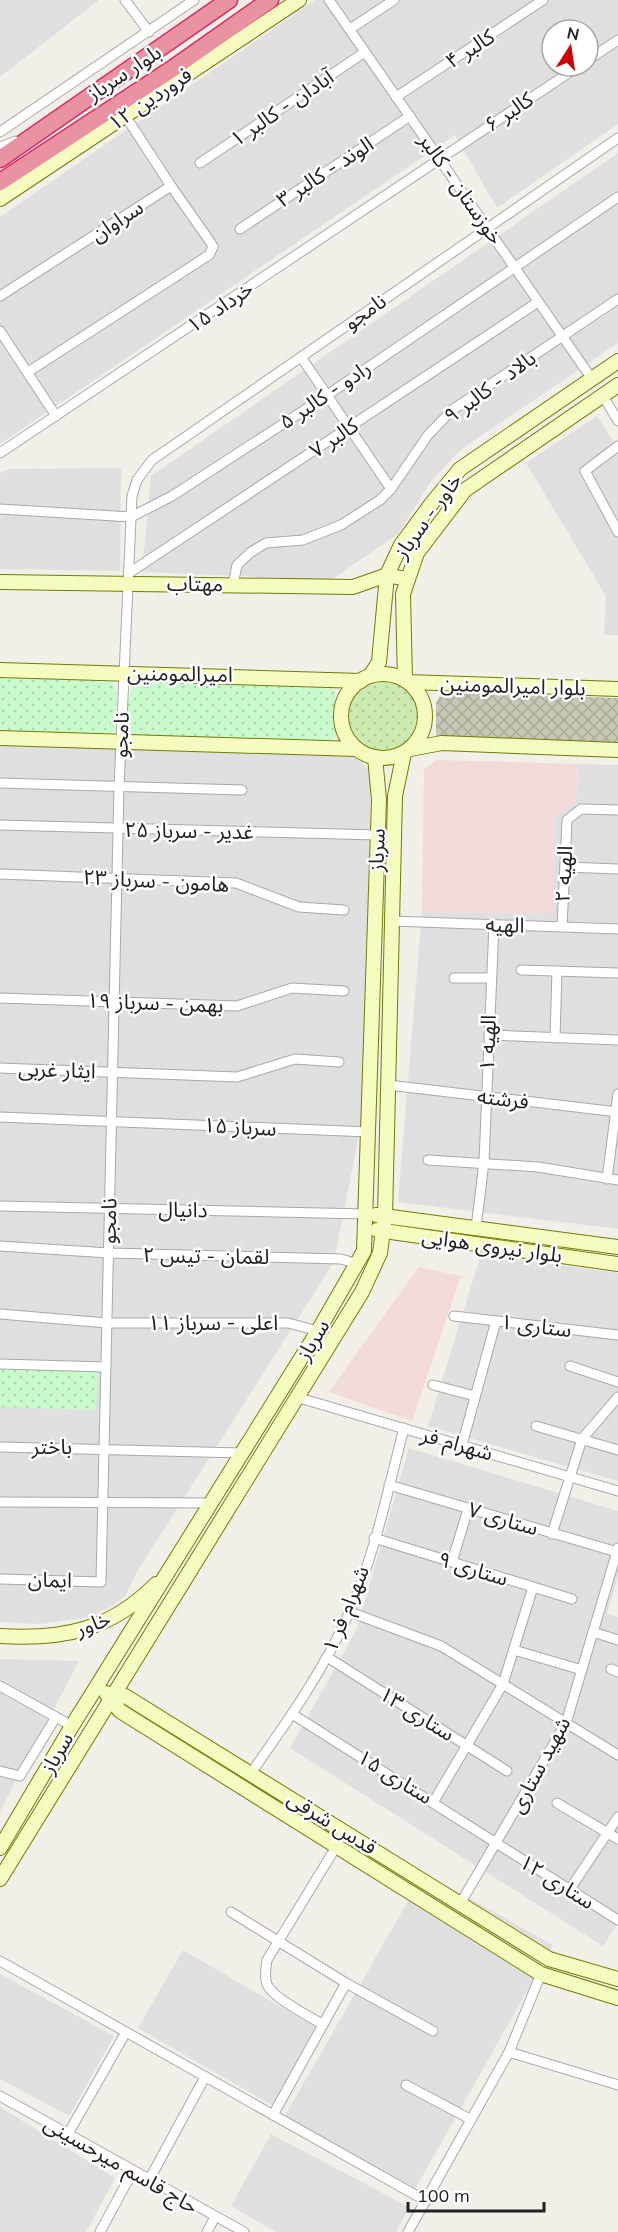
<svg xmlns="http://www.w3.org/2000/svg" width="618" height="2232" font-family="Mulish,'Noto Sans Arabic',sans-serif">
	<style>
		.residential { fill: #e0dfdf; fill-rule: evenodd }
		.commercial { fill: #f2dad9 }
		.construction { fill: url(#construction-cross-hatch) }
		.grass { fill: url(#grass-dots) }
		.park { fill: url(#park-dots) }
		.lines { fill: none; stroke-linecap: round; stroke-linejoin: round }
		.street-casing { stroke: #a9a9a9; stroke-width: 11 }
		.secondary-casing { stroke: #707d05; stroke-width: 16 }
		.highway-casing { stroke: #dc2a67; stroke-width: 19 }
		.street { stroke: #fff; stroke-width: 9 }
		.secondary { stroke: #f7fabf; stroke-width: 14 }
		.highway { stroke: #e892a2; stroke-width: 16 }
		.labels { text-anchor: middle; stroke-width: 5; stroke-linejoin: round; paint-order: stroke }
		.street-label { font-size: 21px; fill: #222; stroke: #fff }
	</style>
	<defs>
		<pattern id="construction-cross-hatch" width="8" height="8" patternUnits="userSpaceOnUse" patternTransform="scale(1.5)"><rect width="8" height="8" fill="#c7c7b4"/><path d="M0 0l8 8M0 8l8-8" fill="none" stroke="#abab9a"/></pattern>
		<pattern id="grass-dots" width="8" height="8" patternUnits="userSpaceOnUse" patternTransform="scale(1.5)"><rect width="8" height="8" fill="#cdebb0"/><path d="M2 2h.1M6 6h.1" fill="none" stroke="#b0c997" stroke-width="1.8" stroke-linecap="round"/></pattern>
		<pattern id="park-dots" width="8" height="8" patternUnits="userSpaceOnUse" patternTransform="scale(1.5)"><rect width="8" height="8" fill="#c8facc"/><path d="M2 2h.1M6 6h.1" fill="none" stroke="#acd6af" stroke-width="1.8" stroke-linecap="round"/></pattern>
	</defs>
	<rect width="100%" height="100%" fill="#f2efe9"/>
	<g class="residential">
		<path d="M0 0H99L0 77Z"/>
		<path d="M315 0H618V124L497 208 455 135 0 444V217ZM552 30H588V66H552Z"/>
		<path d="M618 153V343L459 451 430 483 398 534 331 580 142 572 151 476Z"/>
		<path d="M597 416 618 449V635H604L606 596 526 463Z"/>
		<path d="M121 468 120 571 0 569V473L9 469Z"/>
		<path d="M0 742 354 752 371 773 364 1109 334 1262 140 1567 125 1596 113 1606 88 1617 40 1624 0 1622Z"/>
		<path d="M578 764 618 765V1229L398 1202 422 912 553 914 554 817 576 800Z"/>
		<path d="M481 1254 618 1273V1481L428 1426Z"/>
		<path d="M409 1448 618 1511V1577L607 1614 618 1617V1923L603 1946 290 1748 356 1631Z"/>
		<path d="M0 1659 79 1661 0 1811Z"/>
		<path d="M424 1873 553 1945 414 2191 282 2121Z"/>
		<path d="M183 1950 317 2028 272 2105 138 2028Z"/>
		<path d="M0 1974 114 2036 69 2116 0 2079Z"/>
		<path d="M0 2107 115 2178 86 2232H0Z"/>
		<path d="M271 2134 409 2207 396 2232H276L231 2206Z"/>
	</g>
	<g class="commercial">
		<path d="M436 760 578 764 576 800 554 817 553 914 422 912 424 770Z"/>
		<path d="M419 1267 461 1276 412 1421 329 1392Z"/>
	</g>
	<path class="construction" d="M442 692 618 698V751L436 741V703Z"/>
	<circle class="grass" cx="384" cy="716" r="37"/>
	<g class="park">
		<path d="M0 677 112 682 117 694 115 731 104 735 0 731Z"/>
		<path d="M146 681 333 689C338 696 338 729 335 738L325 742 135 736C124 727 127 692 135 682Z"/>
		<path d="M0 1369 98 1371 96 1410 0 1407Z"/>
	</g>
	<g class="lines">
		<g class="street-casing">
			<g id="street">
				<path d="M125 0 149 32"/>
				<path d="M329 0 592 379"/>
				<path d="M350 29 394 0"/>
				<path d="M588 60 618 40"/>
				<path d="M396 97 543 0"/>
				<path d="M0 132 194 0"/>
				<path d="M0 147 16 141"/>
				<path d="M200 163 365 52"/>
				<path d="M240 229 410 116"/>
				<path d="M0 296 171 186 130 123"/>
				<path d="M0 331 56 416"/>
				<path d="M301 357 391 489"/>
				<path d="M28 372 209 255 213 247 211 243 171 186"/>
				<path d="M603 396 618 421"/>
				<path d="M618 446 585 471 618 532"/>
				<path d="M0 453 579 66"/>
				<path d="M0 509 131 517 172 496 326 396 618 197"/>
				<path d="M129 573 538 302"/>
				<path d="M233 585 237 565 251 552 266 543 303 540 341 525 380 500 391 489 428 435 452 410 618 299"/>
				<path d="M0 783 242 790"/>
				<path d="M0 825 378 835"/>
				<path d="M565 867 618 869"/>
				<path d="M0 874 236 883 299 907 344 910"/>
				<path d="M392 921 618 929"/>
				<path d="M562 927 567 820 581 809 618 810"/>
				<path d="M521 970 618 973"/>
				<path d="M454 978H491"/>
				<path d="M0 998 237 1006 292 988 344 991"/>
				<path d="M489 1035 618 1040"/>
				<path d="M555 1038 557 971"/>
				<path d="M0 1068 237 1077 295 1059 339 1062"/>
				<path d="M388 1085 618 1112"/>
				<path d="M0 1117 369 1132"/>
				<path d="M428 1160 538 1167 618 1180"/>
				<path d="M607 1179 618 1094"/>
				<path d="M0 1206 366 1214"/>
				<path d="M476 1228 484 1162 494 924"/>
				<path d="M0 1246 109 1253 341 1259 358 1264"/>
				<path d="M0 1314 107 1323H288L318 1331"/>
				<path d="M454 1316 618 1335"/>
				<path d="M0 1364 106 1367"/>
				<path d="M570 1366 618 1382"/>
				<path d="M433 1385 475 1396"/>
				<path d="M296 1397 618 1491"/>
				<path d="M536 1426 618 1450"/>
				<path d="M462 1445 496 1321"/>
				<path d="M0 1447 242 1453"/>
				<path d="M389 1485 617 1552"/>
				<path d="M0 1502 211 1503"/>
				<path d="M552 1534 582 1439 618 1397"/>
				<path d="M374 1538 572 1599"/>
				<path d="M452 1562 468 1509"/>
				<path d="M0 1579 101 1582 119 787 132 496 137 480 152 460 618 138"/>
				<path d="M350 1612 441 1646 618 1755"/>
				<path d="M593 1632 618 1640"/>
				<path d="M514 1650 582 1670"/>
				<path d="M327 1657 507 1771"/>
				<path d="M611 1669 618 1672"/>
				<path d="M0 1686 72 1726"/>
				<path d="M292 1714 618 1920"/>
				<path d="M0 1771 20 1776 56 1717"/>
				<path d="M251 1773C287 1722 324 1670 349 1613 375 1555 388 1489 404 1428"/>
				<path d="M434 1801 503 1684 533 1587"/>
				<path d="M557 1803 618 1839"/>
				<path d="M570 1889 618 1817"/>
				<path d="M460 1904 566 1723 618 1548"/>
				<path d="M231 1912 346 1983 433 2031"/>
				<path d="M0 1961 426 2201"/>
				<path d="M322 2024C309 2016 271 1997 267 1984 264 1977 266 1968 267 1960L336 1847"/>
				<path d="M509 2052 618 2085"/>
				<path d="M406 2085 470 2119"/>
				<path d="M0 2096 244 2232"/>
				<path d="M273 2115 346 1983"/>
				<path d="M68 2134 126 2032"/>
				<path d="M149 2180 205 2077"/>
				<path d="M100 2232 133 2171"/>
				<path d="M207 2232 215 2217"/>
				<path d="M408 2232 509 2052 541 1974"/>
			</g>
		</g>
		<g class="secondary-casing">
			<g id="secondary">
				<path d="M0 199 299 0"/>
				<path d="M0 582 353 587 387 575 406 579"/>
				<path d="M0 670 361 681"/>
				<circle cx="383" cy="716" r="42"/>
				<path d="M370 676 379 662 387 575 401 545 432 503 460 469 618 361"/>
				<path d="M405 680 403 594 417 553 465 490 618 385"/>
				<path d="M408 682 618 689"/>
				<path d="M0 738 357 749"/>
				<path d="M410 749 442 743 618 750"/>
				<path d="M376 1215 618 1247"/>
				<path d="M377 1230 618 1264"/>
				<path d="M0 1636C63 1640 111 1630 156 1584"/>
				<path d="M106 1693 120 1711 541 1974 618 1998"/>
				<path d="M112 1698 125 1696 549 1959 618 1979"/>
				<path d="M0 1848 72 1726 318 1331 364 1251 379 800 375 757"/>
				<path d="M0 1879 362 1292 380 1253 385 1216 395 796 404 753"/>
			</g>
		</g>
		<g class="highway-casing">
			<g id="highway">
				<path d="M0 159 229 0"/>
				<path d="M0 182 172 69 270 0"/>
			</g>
		</g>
		<use href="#street" class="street"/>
		<use href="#secondary" class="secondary"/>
		<use href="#highway" class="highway"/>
	</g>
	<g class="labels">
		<g class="street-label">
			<text transform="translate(470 49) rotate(-33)" y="7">کالبر ۴</text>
			<text transform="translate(124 73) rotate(-33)" y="7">بلوار سرباز</text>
			<text transform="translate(150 99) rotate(-34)" y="7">۱۲ فروردین</text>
			<text transform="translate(282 108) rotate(-34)" y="7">آبادان - کالبر ۱</text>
			<text transform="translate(509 112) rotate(-34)" y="7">کالبر ۶</text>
			<text transform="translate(325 172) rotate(-33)" y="7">الوند - کالبر ۳</text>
			<text transform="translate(461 189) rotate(55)" y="7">خوزستان - کالبر</text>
			<text transform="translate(117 221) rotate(-33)" y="7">سراوان</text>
			<text transform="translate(220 307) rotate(-34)" y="7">۱۵ خرداد</text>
			<text transform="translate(365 312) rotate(-35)" y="7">نامجو</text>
			<text transform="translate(490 387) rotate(-36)" y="7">بالاد - کالبر ۹</text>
			<text transform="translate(325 395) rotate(-34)" y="7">رادو - کالبر ۵</text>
			<text transform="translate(334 438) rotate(-34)" y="7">کالبر ۷</text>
			<text transform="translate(428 516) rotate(-54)" y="7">خاور - سرباز</text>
			<text transform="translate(195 584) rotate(1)" y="7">مهتاب</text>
			<text transform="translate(180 674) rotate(1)" y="7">امیرالمومنین</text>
			<text transform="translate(513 686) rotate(2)" y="7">بلوار امیرالمومنین</text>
			<text transform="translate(121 735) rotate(-88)" y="7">نامجو</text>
			<text transform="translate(189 831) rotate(1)" y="7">غدیر - سرباز ۲۵</text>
			<text transform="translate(377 850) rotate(-88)" y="7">سرباز</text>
			<text transform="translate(564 874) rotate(-87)" y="7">الهیه ۲</text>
			<text transform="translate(156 881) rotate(3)" y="7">هامون - سرباز ۲۳</text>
			<text transform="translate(505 925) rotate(2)" y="7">الهیه</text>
			<text transform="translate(155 1003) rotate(2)" y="7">بهمن - سرباز ۱۹</text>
			<text transform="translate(488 1043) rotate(-88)" y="7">الهیه ۱</text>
			<text transform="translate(57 1070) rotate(2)" y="7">ایثار غربی</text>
			<text transform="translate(503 1099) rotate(7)" y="7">فرشته</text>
			<text transform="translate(240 1127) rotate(3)" y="7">سرباز ۱۵</text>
			<text transform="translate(183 1210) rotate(1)" y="7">دانیال</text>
			<text transform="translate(109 1221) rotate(-89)" y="7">نامجو</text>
			<text transform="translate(492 1246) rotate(8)" y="7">بلوار نیروی هوایی</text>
			<text transform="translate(206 1256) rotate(1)" y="7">لقمان - تیس ۲</text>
			<text x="213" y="1330">اعلی - سرباز ۱۱</text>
			<text transform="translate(536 1326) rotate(7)" y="7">ستاری ۱</text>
			<text transform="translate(313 1340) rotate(-59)" y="7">سرباز</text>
			<text transform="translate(457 1444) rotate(16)" y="7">شهرام فر</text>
			<text x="52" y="1454">باختر</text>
			<text transform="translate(503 1519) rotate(16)" y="7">ستاری ۷</text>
			<text transform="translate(473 1569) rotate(17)" y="7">ستاری ۹</text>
			<text transform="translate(50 1580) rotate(2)" y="7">ایمان</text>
			<text transform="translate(346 1609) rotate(-68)" y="7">شهرام فر ۱</text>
			<text transform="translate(93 1624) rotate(-20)" y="7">خاور</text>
			<text transform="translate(417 1714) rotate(32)" y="7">ستاری ۱۳</text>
			<text transform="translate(57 1753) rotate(-60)" y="7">سرباز</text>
			<text transform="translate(540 1765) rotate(-62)" y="7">شهید ستاری</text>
			<text transform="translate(395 1777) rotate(32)" y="7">ستاری ۱۵</text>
			<text transform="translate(332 1823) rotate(32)" y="7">قدس شرقی</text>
			<text transform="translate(557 1882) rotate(32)" y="7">ستاری ۱۲</text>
			<text transform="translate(121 2165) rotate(30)" y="7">حاج قاسم میرحسینی</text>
		</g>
	</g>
	<g transform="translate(570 48) rotate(12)"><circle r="28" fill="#ffffff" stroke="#a7a7a7" stroke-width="1.5"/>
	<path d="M0-4.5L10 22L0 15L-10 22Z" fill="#d40000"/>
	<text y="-9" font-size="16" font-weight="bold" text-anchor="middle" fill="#222222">N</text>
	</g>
	<path d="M408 2202v9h136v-9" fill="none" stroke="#222222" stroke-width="3"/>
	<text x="417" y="2202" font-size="18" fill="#222222" stroke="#ffffff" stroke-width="4.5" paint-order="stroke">100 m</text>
</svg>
